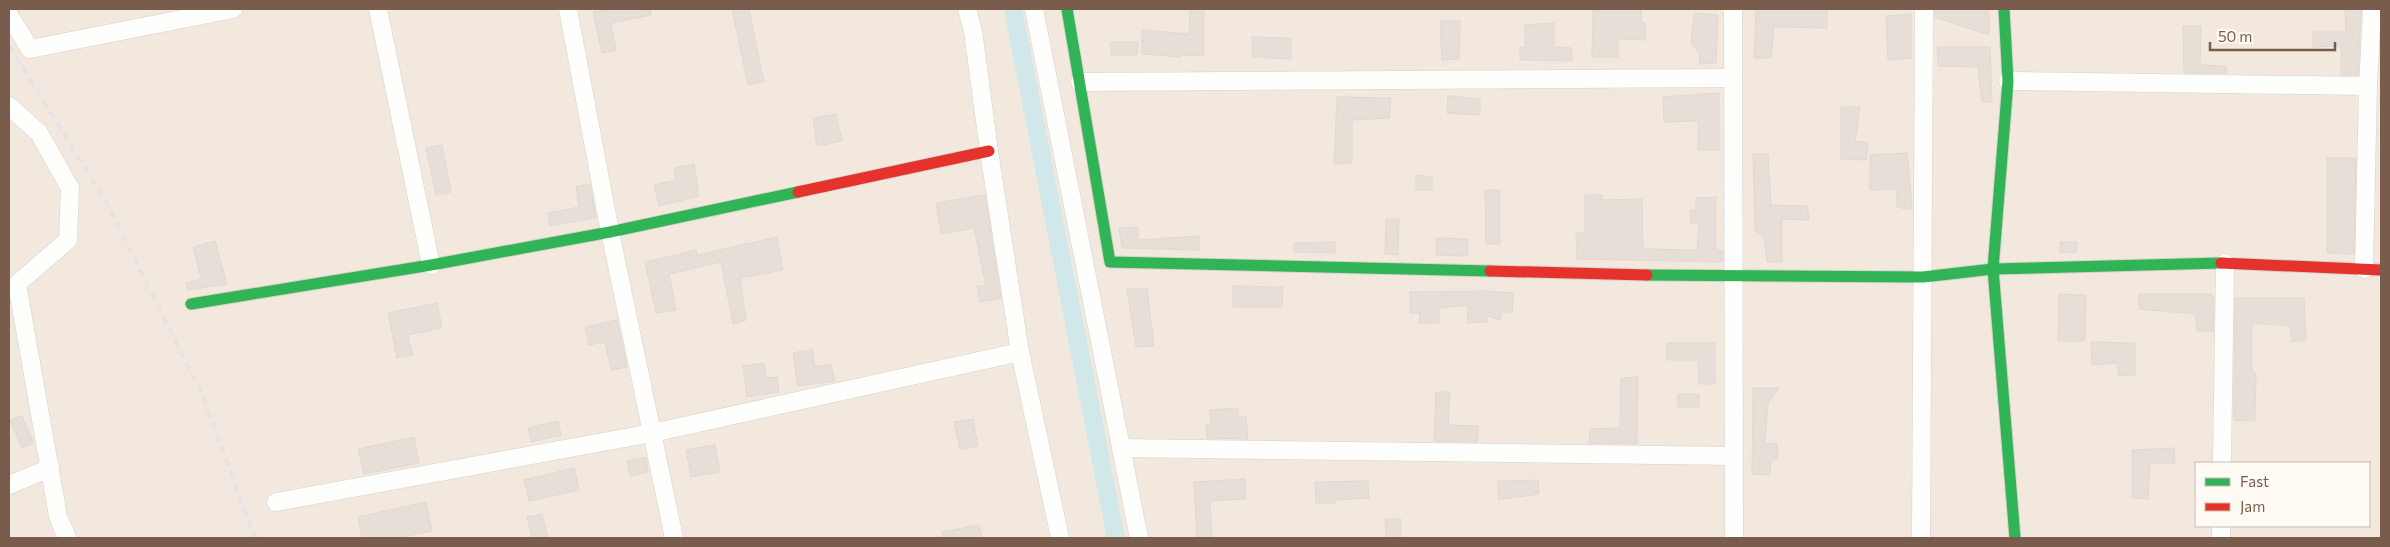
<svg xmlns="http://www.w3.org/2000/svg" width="2390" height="547" font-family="Commissioner,sans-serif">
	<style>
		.residential { fill: #f2e8de; fill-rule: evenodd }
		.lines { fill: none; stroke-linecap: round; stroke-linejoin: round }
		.canal { stroke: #d0e8ea; stroke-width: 18 }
		.building { fill: #e6ded7; stroke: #e2d8d2 }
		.street-casing { stroke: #d7d1cb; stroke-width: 19 }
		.fast-casing { stroke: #d9d2cb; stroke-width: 13 }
		.jam-casing { stroke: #d9d2cb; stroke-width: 13 }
		.street { stroke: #fefefd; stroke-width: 18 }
		.fast { stroke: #30b455; stroke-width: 11 }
		.jam { stroke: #e5322d; stroke-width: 11 }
		.rail { stroke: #e6e3e7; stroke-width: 4; stroke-dasharray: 8 5; stroke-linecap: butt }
	</style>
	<rect width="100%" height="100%" fill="#f9f5f0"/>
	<path class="residential" d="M9 9H2381V538H9ZM2196 463H2369V526H2196Z"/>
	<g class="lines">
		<path class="canal" d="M1013 9 1116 538"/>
	</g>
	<g class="building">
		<path d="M610 9H650L651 15 611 23 616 50 602 53 593 12Z"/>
		<path d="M732 9H749L764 82 748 85Z"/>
		<path d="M1190 9H1204V56L1181 55V57L1142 54V30L1189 34Z"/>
		<path d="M1593 9H1641L1642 23 1645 22V40L1618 39V57H1592Z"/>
		<path d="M1756 9H1827V28L1774 27 1771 58H1754Z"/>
		<path d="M1935 9H1989V35L1935 17Z"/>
		<path d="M2345 9H2361L2358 75H2341V46L2313 47V32H2346Z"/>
		<path d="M1694 13 1718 15 1716 63 1700 64 1699 52 1691 43Z"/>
		<path d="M1911 14V58L1888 60 1886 16Z"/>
		<path d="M1440 21H1460L1459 59 1442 60Z"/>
		<path d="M1554 23V47L1572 48V61L1520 60V48L1525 47V25Z"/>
		<path d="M2183 26H2201L2200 65 2226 66V73H2184Z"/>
		<path d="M1252 37 1291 38V59L1253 57Z"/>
		<path d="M1110 42H1138L1137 55H1111Z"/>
		<path d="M1937 47H1990L1992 102H1982L1978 67 1938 66Z"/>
		<path d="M1719 93V150H1698V121L1664 122 1663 97Z"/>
		<path d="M1448 96 1480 99V115L1447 113Z"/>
		<path d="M1337 97 1391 98 1389 118 1352 120V163L1334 164Z"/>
		<path d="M1841 107H1860L1855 141 1868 143 1866 160 1841 159Z"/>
		<path d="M836 114 842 141 817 146 813 118Z"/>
		<path d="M442 145 451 192 436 195 426 148Z"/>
		<path d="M1907 153 1912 205V210L1897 207 1896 189 1870 190V155Z"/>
		<path d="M1753 154H1768L1771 205 1807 206 1809 220 1782 219V262H1767L1764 237 1755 230Z"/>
		<path d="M2327 158H2356L2354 254 2327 253Z"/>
		<path d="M694 164 699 196 659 206 654 185 676 180 674 168Z"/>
		<path d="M1416 175 1432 177V190H1416Z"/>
		<path d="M590 184 596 218 550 226 548 213 579 207 576 186Z"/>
		<path d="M1485 190H1500V244H1486Z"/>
		<path d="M985 195 1001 298 980 302 977 286H986L974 228 941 234 936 203Z"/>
		<path d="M1585 195H1602V200L1642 199 1643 249 1697 250 1699 223H1691L1690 210H1696V198L1716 197V250H1723V262L1577 259 1576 233H1585Z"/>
		<path d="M1386 219H1399L1398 255 1385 254Z"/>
		<path d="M1138 227V240L1199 236V250L1122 248 1119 228Z"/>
		<path d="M777 237 783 270 740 278 746 320 733 324 721 262 669 274 676 310 656 313 645 262 696 250 697 255Z"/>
		<path d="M1436 238 1468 239V256L1436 255Z"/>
		<path d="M215 241 227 284 188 290 186 283 201 279 193 247Z"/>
		<path d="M1336 242 1335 253 1294 252V243Z"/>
		<path d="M2060 242H2077V252L2060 253Z"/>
		<path d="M1233 286 1283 287 1282 307H1233Z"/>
		<path d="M1127 289H1147L1154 346 1136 347Z"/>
		<path d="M1487 291 1514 293 1512 312H1502L1500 320 1487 316V322L1468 323 1467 305 1439 308V323H1419L1420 313H1410V292Z"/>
		<path d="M2059 294 2086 295 2085 341H2058Z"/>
		<path d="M2139 294H2212V298H2214L2213 331H2197L2195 314 2139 309Z"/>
		<path d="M2235 298H2304L2306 340 2292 342 2290 326 2252 323V373H2256L2255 421 2234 420Z"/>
		<path d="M437 303 442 328 408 335 413 355 397 358 388 313Z"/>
		<path d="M617 320 627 367 611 370 605 342 589 345 585 327Z"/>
		<path d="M2091 342 2135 343V375L2119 376 2117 363 2092 365Z"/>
		<path d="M1667 343H1715V384H1699L1698 360H1667Z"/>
		<path d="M812 349 815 367 831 364 835 381 798 386 793 353Z"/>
		<path d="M764 363 766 378 777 377 779 392 747 397 743 366Z"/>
		<path d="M1638 377 1637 444 1589 443 1590 429 1620 428 1621 378Z"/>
		<path d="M1753 388H1779L1768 403 1765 444 1777 443 1778 459 1771 460 1770 475 1752 474Z"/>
		<path d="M1436 392H1450L1448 425 1478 426V442L1434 441Z"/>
		<rect x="1678" y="394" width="21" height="13"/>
		<path d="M1238 408V417H1246L1248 439 1207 438 1206 425H1211L1210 410Z"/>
		<path d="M22 416 34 443 22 448 10 420Z"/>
		<path d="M973 419 978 446 960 450 954 422Z"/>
		<path d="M558 421 561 435 531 442 528 428Z"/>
		<path d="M414 437 419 463 364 474 358 449Z"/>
		<path d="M715 445 720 472 691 477 686 450Z"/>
		<path d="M2174 448 2175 463H2150L2148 499 2132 498V450Z"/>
		<path d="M646 457 648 472 630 476 627 461Z"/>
		<path d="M574 468 579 490 529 501 524 480Z"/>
		<path d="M1245 479 1246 499 1210 501 1212 538H1197L1194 482Z"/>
		<path d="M1538 480 1539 494 1498 500V481Z"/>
		<path d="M1368 481 1369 498 1335 500 1336 503H1316L1315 482Z"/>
		<path d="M426 502 432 531 397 538H362L358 517Z"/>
		<path d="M542 514 548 538H532L527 517Z"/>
		<path d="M1385 519H1401V538H1386Z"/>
		<path d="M979 525 982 538H943L942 532Z"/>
	</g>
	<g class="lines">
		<g class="street-casing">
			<g id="street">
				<path d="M378 9 431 265"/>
				<path d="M568 9 610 232 674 538"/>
				<path d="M967 9 973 31 989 151 1020 352 1060 538"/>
				<path d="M1034 9 1139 538"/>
				<path d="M1733 9 1734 538"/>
				<path d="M9 15 30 49 233 9"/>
				<path d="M2008 81 2368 86"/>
				<path d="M1080 82 1733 78"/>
				<path d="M9 106 39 133 70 188 68 240 17 284 58 516 67 538"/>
				<path d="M2364 269 2368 86 2372 9"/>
				<path d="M1121 448 1734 456"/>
				<path d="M2222 463 2225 263"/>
				<path d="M9 485 50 468"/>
				<path d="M276 502 652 433 1020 352"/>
				<path d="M1921 538 1924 9"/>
				<path d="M2221 538V526"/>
			</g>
		</g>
		<g class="fast-casing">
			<g id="fast">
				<path d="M1067 9 1110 262 1490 271"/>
				<path d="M2004 9 2008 81 1993 269 2015 538"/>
				<path d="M1647 275 1923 277 1993 269 2221 263"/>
				<path d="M191 304 431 265 610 232 798 192"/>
			</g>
		</g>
		<g class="jam-casing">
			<g id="jam">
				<path d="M798 192 989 151"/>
				<path d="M2221 263 2381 270"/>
				<path d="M1490 271 1647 275"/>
			</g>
		</g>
		<use href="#street" class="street"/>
		<use href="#fast" class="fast"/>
		<use href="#jam" class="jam"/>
		<path class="rail" d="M9 45 106 202 203 397 255 538"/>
	</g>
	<rect width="2390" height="547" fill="none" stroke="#7a5c4d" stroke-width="20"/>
	<rect x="2195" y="462" width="175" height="65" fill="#fffaf3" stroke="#cabbb1"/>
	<rect x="2205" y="478" width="25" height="8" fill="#30b455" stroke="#cabbb1"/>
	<text x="2240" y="487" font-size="15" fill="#7a5c4d">Fast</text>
	<rect x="2205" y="503" width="25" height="8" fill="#e5322d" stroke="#cabbb1"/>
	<text x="2240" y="512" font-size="15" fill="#7a5c4d">Jam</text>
	<path d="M2210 42v8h125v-8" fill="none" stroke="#7a5c4d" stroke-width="2.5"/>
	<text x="2218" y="42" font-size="15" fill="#7a5c4d" stroke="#fffaf3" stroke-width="4" paint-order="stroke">50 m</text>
</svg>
